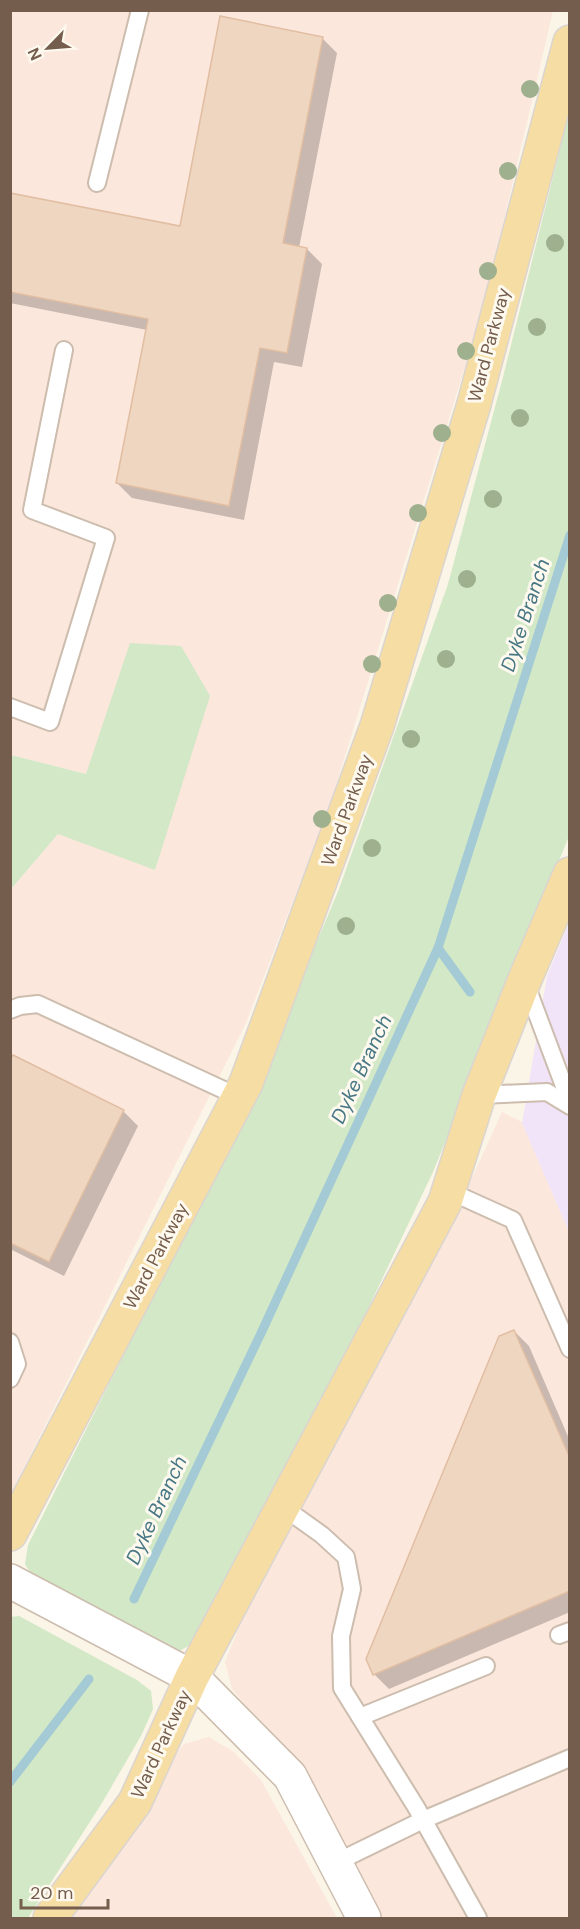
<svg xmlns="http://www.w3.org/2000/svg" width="580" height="1929" font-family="'DM Sans',sans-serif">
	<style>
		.commercial { fill: #fbe7dc }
		.education { fill: #f2e4f8 }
		.green { fill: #d2e8c6 }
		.shadow { fill: #0003 }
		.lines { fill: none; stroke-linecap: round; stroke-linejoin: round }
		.stream { stroke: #a4cad5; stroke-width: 9 }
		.building { fill: #efd6c1; stroke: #e1bea2; stroke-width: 1.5 }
		.lane-casing { stroke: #cdbdae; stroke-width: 20 }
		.street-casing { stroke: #cdbdae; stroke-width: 36 }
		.primary-casing { stroke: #dbd5d1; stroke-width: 36 }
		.lane { stroke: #fff; stroke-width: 16 }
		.street { stroke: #fff; stroke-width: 33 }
		.primary { stroke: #f6dda4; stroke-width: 33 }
		.tree { fill: #9eb08e }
		.labels { text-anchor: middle; stroke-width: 6; stroke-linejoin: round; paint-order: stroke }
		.street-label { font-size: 18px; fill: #745d4d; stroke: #fef9ee }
		.water-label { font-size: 20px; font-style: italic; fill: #477785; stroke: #fef9ee }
	</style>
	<rect width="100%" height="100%" fill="#fbf5e7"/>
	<g class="commercial">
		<path d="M11 11H553L484 305 329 808 246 1023 11 1494V889L58 834 86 774 11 755Z"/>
		<path d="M502 1112 522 1122 569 1232V1918H381L312 1789 276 1742 232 1689 225 1662 240 1625 439 1250Z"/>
		<path d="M209 1737 234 1752 261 1780 337 1918H73L168 1764 184 1744Z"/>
	</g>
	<path class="education" d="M569 923V1232L522 1123 547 976Z"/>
	<g class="green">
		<path d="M569 113V836L433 1172 336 1376 199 1633 190 1645 176 1653 33 1577 25 1564 28 1545 193 1217 268 1058 339 889 448 584 503 377Z"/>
		<path d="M130 643 181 646 210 696 155 870 58 834 11 889V755L86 774Z"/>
		<path d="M19 1616 137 1680 151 1691 153 1709 142 1734 102 1803 28 1918H10V1617Z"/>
	</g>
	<g class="shadow">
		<path d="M322 38 337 53 299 248 307 249 322 264 302 367 274 362 244 520 132 498 117 483 147 330 10 303V194L181 228Z"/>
		<path d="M14 1057 123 1111 138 1126 64 1276 10 1249V1063Z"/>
		<path d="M514 1331 529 1346 570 1441V1612L389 1689 374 1674Z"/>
	</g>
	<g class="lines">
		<g class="stream">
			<path d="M438 948 470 992"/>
			<path d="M134 1599 263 1329 438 948 570 535"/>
			<path d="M10 1782 89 1679"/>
		</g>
	</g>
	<g class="building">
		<path d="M220 16 323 37 283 243 307 248 287 353 260 348 229 506 116 483 148 319 10 292V193L180 226Z"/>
		<path d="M13 1055 124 1110 49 1262 10 1243V1060Z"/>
		<path d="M514 1330 570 1458V1591L373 1675 366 1659 499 1336Z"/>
	</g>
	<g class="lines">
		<g class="lane-casing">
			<g id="lane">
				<path d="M97 183 140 10"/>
				<path d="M10 707 50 722 106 538 32 510 64 350"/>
				<path d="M525 982 570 1102"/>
				<path d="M10 1010 20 1006 38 1004 239 1097"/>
				<path d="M479 1095 547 1092 570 1106"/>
				<path d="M449 1191 513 1220 570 1349"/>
				<path d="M10 1342 17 1364 10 1379"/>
				<path d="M283 1507 322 1535 346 1557 352 1589 341 1636 342 1688 416 1807 478 1918"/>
				<path d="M559 1635 570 1631"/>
				<path d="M360 1717 486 1666"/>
				<path d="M335 1863 423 1820 570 1758"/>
			</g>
		</g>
		<g class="street-casing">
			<path id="street" d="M10 1581 192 1677 290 1776 364 1918"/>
		</g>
		<g class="primary-casing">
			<g id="primary">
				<path d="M10 1534 246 1083 377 726 474 404 570 42"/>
				<path d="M50 1918 135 1802 192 1677 445 1202 479 1095 525 979 570 874"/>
			</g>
		</g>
		<use href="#lane" class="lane"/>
		<use href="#street" class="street"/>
		<use href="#primary" class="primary"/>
	</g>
	<g class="tree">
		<circle cx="530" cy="89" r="9"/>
		<circle cx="508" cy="171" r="9"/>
		<circle cx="555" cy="243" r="9"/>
		<circle cx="488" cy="271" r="9"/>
		<circle cx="537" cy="327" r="9"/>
		<circle cx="466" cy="351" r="9"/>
		<circle cx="520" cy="418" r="9"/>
		<circle cx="442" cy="433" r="9"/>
		<circle cx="493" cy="499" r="9"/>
		<circle cx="418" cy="513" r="9"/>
		<circle cx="467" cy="579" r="9"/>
		<circle cx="388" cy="603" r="9"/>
		<circle cx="446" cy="659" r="9"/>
		<circle cx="372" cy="664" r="9"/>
		<circle cx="411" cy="739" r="9"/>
		<circle cx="322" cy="819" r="9"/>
		<circle cx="372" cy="848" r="9"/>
		<circle cx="346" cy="926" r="9"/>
	</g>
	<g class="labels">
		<g class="street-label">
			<text transform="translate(489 345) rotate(-75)" y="6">Ward Parkway</text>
			<text transform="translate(347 810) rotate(-70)" y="6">Ward Parkway</text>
			<text transform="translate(156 1256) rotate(-62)" y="6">Ward Parkway</text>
			<text transform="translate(161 1744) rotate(-65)" y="6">Ward Parkway</text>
		</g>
		<g class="water-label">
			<text transform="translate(525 615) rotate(-72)" y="7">Dyke Branch</text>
			<text transform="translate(361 1069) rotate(-65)" y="7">Dyke Branch</text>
			<text transform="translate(156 1510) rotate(-65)" y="7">Dyke Branch</text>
		</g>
	</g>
	<rect width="580" height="1929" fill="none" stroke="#745d4d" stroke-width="24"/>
	<g transform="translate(48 48) rotate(245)" stroke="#fef9ee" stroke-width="4.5" paint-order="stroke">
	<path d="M0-4.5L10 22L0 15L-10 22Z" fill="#745d4d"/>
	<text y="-9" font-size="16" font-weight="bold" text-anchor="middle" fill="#745d4d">N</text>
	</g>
	<path d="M21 1899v9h87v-9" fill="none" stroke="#745d4d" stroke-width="3"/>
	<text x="30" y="1899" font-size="18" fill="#745d4d" stroke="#fef9ee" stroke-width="4.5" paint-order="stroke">20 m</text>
</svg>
